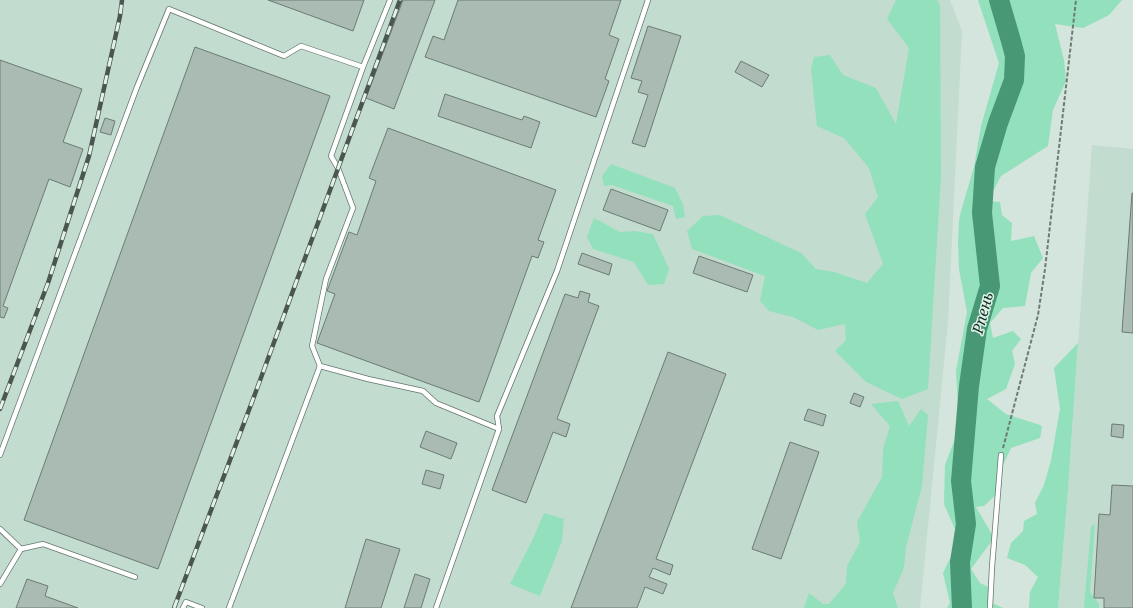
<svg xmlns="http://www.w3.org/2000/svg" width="1133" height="608" font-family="'Noto Serif',serif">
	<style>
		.built { fill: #c2dccf }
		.green { fill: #93e0bc }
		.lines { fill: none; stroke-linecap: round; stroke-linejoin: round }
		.river { stroke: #489775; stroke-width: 20 }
		.building { fill: #aabbb3; stroke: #6b7c73 }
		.lane-casing { stroke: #66766e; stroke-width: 6 }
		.path { stroke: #6e7a74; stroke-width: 2; stroke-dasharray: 4 2; stroke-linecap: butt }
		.lane { stroke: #fff; stroke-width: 4.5 }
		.rail-casing { stroke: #4c5651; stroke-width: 4.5 }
		.rail { stroke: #e1f3e9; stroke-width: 3; stroke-dasharray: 9; stroke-linecap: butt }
		.labels { text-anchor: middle; stroke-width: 3; stroke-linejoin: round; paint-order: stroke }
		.water-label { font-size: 15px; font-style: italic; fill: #0c3122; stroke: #e1f3e9 }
	</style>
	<rect width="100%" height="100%" fill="#d3e5dc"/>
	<g class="built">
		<path d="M0 0H950L962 31 948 321 920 608H0Z"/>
		<path d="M1092 145 1133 149V608H1058L1068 490Z"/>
	</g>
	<g class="green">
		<path d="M896 0H937L940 5 941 176 928 389 902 399 866 382 835 351 846 340 845 324 818 330 793 317 769 311 760 301 765 276 692 249 687 231 703 216 720 215 801 253 816 269 834 272 867 283 883 264 865 214 878 197 869 168 844 138 817 126 811 70 814 57 830 55 843 75 876 88 896 124 909 48 887 19Z"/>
		<path d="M978 0H1122L1109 15 1083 28 1055 24 1064 60 1066 81 1053 110 1048 146 1001 176 988 201 1000 202 1002 215 1012 223 1011 241 1034 236 1043 258 1031 273 1025 306 1003 308 990 323 993 338 1013 331 1021 339 1012 351 1015 364 1006 389 987 399 1006 414 1040 425 1042 427 1040 438 1011 448 1003 465 1001 490 984 506 976 507 994 538 971 569 980 583 993 589 992 603 1003 608H947L950 603 943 573 955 548V529L944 504 945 465 959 428 956 371 967 312 959 269 958 241 959 221 961 211 974 167 981 126 999 63Z"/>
		<path d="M611 164 675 188 683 204 685 217 676 219 673 206 612 185 604 186 602 176Z"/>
		<path d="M594 218 620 232 635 231 653 234 669 269 664 284 648 285 634 262 593 249 587 237Z"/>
		<path d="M1078 343 1068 490 1058 608H1029L1030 592 1038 577 1025 565 1007 558 1011 543 1023 531 1024 521 1037 514 1035 503 1044 485 1051 460 1060 409 1054 368Z"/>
		<path d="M898 401 909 426 921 409 928 415 922 486 906 547 904 568 893 593 898 608H804L809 593 823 604H829L846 584 847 566 860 542 857 522 882 477 883 449 890 426 871 404Z"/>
		<path d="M544 513 564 519 562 541 540 596 510 584 533 539Z"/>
		<path d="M1095 523 1090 592 1099 604V608H1084L1091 527Z"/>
	</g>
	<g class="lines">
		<path class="river" d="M962 608 960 562 966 524 961 481 969 386 977 329 990 286 982 213 985 167 998 123 1014 80 1015 56 1011 41 999 0"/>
	</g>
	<g class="building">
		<path d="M268 0H364L353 31Z"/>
		<path d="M403 0H435L394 109 366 98Z"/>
		<path d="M458 0H621L609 35 619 39 605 79 609 81 596 117 425 57 433 36 444 40Z"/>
		<path d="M648 26 681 36 645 147 632 143 648 95 638 92 642 81 631 78Z"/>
		<path d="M195 47 330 96 158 569 24 520Z"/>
		<path d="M0 60 82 89 63 142 83 149 70 187 49 179 3 306 8 308 4 318 0 317Z"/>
		<path d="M741 61 769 75 762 87 735 72Z"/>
		<path d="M445 94 522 120 524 116 540 122 531 148 438 116Z"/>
		<path d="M105 118 115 121 111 135 100 132Z"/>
		<path d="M388 128 556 190 538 240 544 242 538 258 532 256 479 402 317 343 335 294 327 291 349 232 357 235 376 181 369 178Z"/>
		<path d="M611 189 668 210 660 231 603 210Z"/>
		<path d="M1132 193H1133V333L1122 332Z"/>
		<path d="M582 253 612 264 609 275 578 264Z"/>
		<path d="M699 256 753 275 747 292 693 273Z"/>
		<path d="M580 291 590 294 588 302 599 306 557 419 570 424 566 437 553 432 526 503 492 490 565 294 578 298Z"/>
		<path d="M668 352 726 374 656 559 673 565 670 575 653 568 649 577 667 584 663 594 645 587 637 608H571Z"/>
		<path d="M854 393 864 397 860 407 850 403Z"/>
		<path d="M808 409 826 415 823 426 804 420Z"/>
		<path d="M1112 424 1124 425 1123 438 1111 436Z"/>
		<path d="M426 431 457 443 451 459 420 447Z"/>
		<path d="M790 442 819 452 781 559 752 549Z"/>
		<path d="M426 470 444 475 440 489 422 484Z"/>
		<path d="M1112 485 1133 486V608H1104V598H1094L1099 514 1110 515Z"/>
		<path d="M366 539 400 549 381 608H345Z"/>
		<path d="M415 574 430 579 421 608H404Z"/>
		<path d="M27 579 48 586 45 596 78 608H16Z"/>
	</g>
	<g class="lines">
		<g class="lane-casing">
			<g id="lane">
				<path d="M363 67 390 0"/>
				<path d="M320 366 368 379 423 391 436 403 499 429 436 608"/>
				<path d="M499 429 497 416 557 271 648 0"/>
				<path d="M0 455 137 87 169 9 284 56 301 46 363 67 331 156 338 168 353 208 326 279 312 346 320 366 229 608"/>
				<path d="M0 529 21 549"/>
				<path d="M0 584 21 549 43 544 135 577"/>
				<path d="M183 608 186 602 202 608"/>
				<path d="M990 608 992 567 1001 455"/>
			</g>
		</g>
		<path class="path" d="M1003 448 1038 315 1045 269 1076 0"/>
		<use href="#lane" class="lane"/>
		<g class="rail-casing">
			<g id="rail">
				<path d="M0 409 48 283 89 156 120 16 122 0"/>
				<path d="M174 608 255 394 400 0"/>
			</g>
		</g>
		<use href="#rail" class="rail"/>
	</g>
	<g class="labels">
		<g class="water-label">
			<text transform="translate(983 313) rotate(-75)" y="5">Рпень</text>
		</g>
	</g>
</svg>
